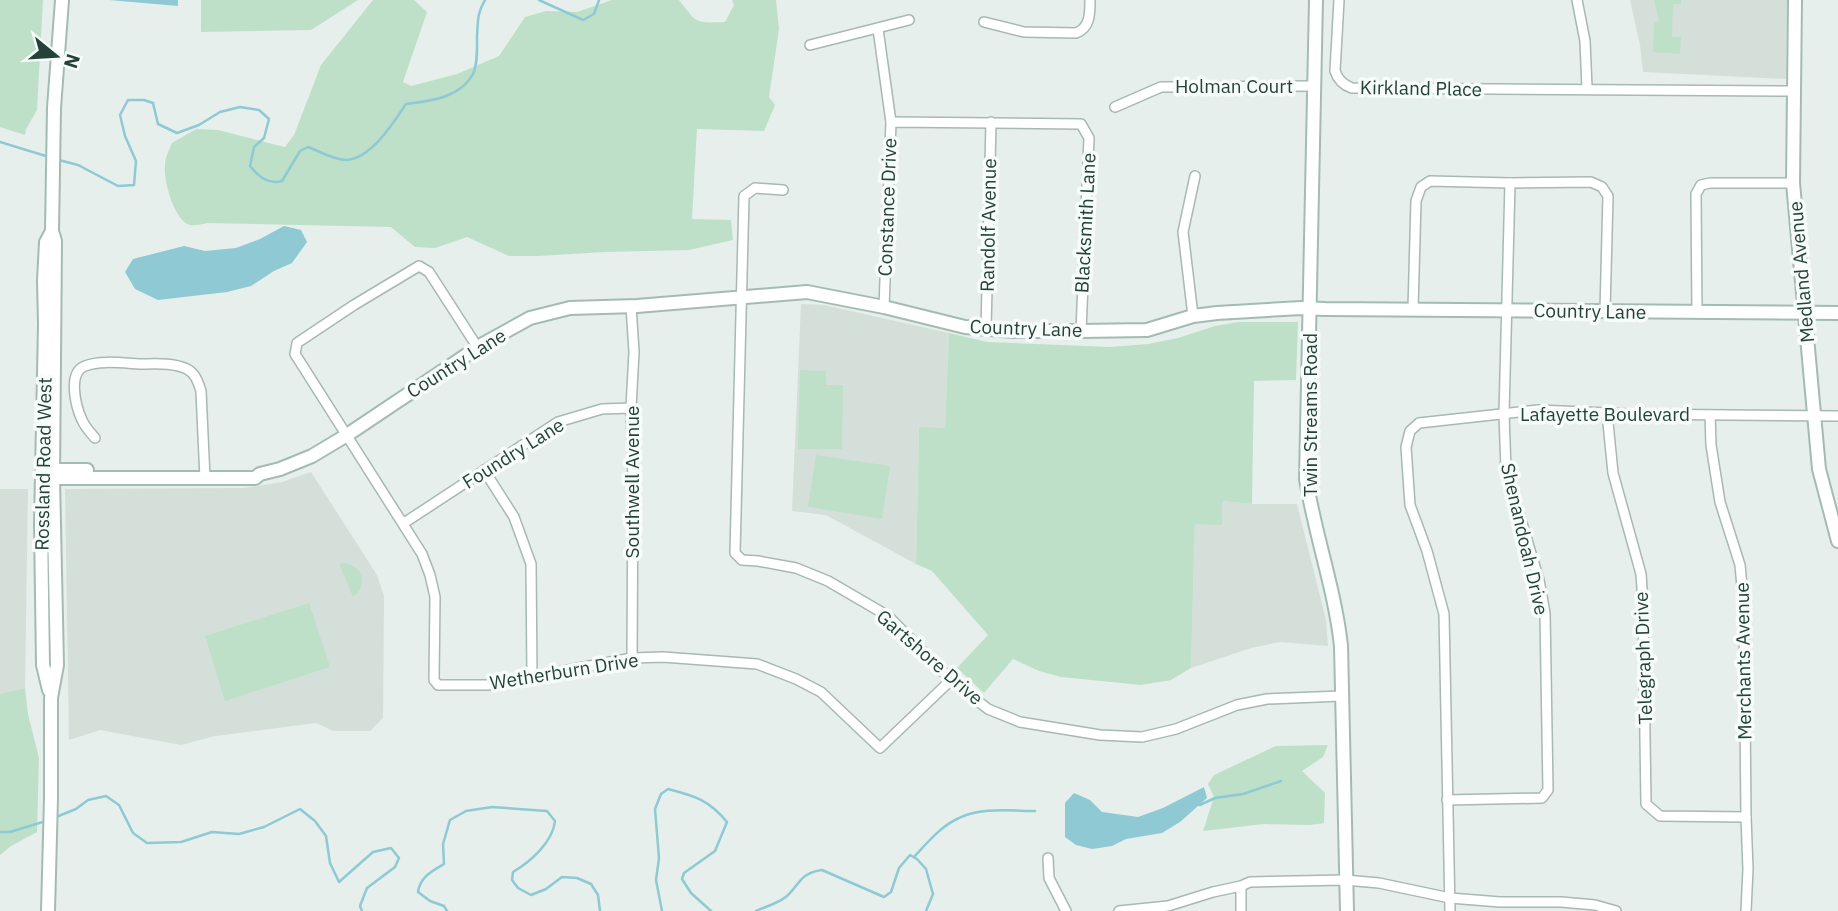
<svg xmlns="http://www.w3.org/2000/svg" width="1838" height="911" font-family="'IBM Plex Sans',sans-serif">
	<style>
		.built { fill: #d4dfda }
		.green { fill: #bfe0c8 }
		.water { fill: #8ec9d4 }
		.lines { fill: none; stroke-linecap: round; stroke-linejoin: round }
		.stream { stroke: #8ec9d4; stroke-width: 2.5 }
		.street-casing { stroke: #a8b8b2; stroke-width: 12 }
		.secondary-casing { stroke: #a4bbb3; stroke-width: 16 }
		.street { stroke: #fff; stroke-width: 9 }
		.secondary { stroke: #fff; stroke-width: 12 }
		.labels { text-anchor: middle; stroke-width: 7; stroke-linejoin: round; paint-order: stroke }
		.street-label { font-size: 19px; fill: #24423a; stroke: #f7fbf9 }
	</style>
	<rect width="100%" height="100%" fill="#e6efeb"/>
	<g class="built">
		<path d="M1630 0H1787L1786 79 1643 72 1640 45Z"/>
		<path d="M801 304 824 305 949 333 945 429 919 427 916 564 826 515 792 511Z"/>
		<path d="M311 472 377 575 384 596 383 718 370 731H333L316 723 215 736 181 745 100 730 69 740 65 489 244 488 282 482Z"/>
		<path d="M0 489H28L25 688 0 694Z"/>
		<path d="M1222 501 1252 504H1297L1326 620 1328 646 1280 642 1251 648 1191 668 1195 523Z"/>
	</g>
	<g class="green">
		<path d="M0 0H43L37 110 26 129 25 135 0 127Z"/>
		<path d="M201 0H358L311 30 201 32Z"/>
		<path d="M373 0H414L427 12 403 82 411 86 457 74 499 56 525 17 546 11 577 12 612 0H679C698 24 694 23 725 22L734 5 732 0H776L779 29 769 97 775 105 764 131 697 129 692 219 731 220 733 240 689 250 605 252 538 256H509L467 237 435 248 415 247 391 227 207 223C202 224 195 226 190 225 174 221 163 179 165 165 165 158 169 150 172 143L196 129 218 130 285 147 294 135 321 65Z"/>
		<path d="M1654 0H1681V4H1673L1672 37H1681L1680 54 1653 52 1654 23 1659 21Z"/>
		<path d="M1239 322H1298L1296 380 1254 381 1252 504 1222 501V525L1195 524 1191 668 1171 680 1141 685 1061 677 1039 671 1013 659 984 693 957 668 988 635 932 571 916 564 919 427 945 428 949 333 987 342 1110 347 1148 344 1178 338 1215 326Z"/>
		<path d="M800 370 826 371V385H843L842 449H798Z"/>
		<path d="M816 455 890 466 882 519 808 507Z"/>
		<path d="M345 563C364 567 368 586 353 597L339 564Z"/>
		<path d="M309 603 330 667 225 701 205 636Z"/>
		<path d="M25 688 28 714 39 758 37 832 11 846 0 855V694Z"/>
		<path d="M1328 745 1323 757 1302 771 1325 793 1324 823 1311 825 1264 824 1203 831 1214 797 1208 784 1214 775 1276 746Z"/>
	</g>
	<g class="water">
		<path d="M109 0H178V6Z"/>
		<path d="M284 226 301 230 307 242 292 263 274 271 251 286 227 292 158 300 135 289 125 272 133 259 184 246 205 251 236 248 260 239Z"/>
		<path d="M1204 787 1207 798 1180 822 1162 833 1126 839 1112 846 1092 849 1076 845 1065 837V803L1074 793 1090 800 1102 812 1138 817 1163 808Z"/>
	</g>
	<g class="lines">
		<g class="stream">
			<path d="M539 0 583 20 594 14 599 0"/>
			<path d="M0 142 49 157"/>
			<path d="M59 160 78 165 118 186 134 185 136 161 125 136 120 115 128 100H144L153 103 158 124 177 133 199 125 220 112 240 107 259 110 269 119 264 138 254 147 250 166C258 176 268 185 282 181L300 151 308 147C319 151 334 160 346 160 371 159 394 122 406 104 430 101 460 98 473 74 478 63 477 48 477 36 478 22 477 13 485 0"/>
			<path d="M1197 804 1200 805 1215 798 1243 794 1281 781"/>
			<path d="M56 817 76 809 88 800 106 796 119 805 133 833 147 843 181 842 212 832 239 834 264 827 300 809 315 821 326 836 330 863 339 882 373 852 391 848 399 858 395 867 367 888 360 906 362 911"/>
			<path d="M0 832H10L46 821"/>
			<path d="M914 857C928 842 941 826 959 818 981 807 1011 811 1035 811"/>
			<path d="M447 911 444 906 430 901 418 892C420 877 432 871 444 864L443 844 450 820 466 811 492 807 547 811 555 821C553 842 530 862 513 872L512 880 518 888 531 895 546 889 562 877 577 878 591 884 598 895 600 911"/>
			<path d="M662 911 656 880 659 858 655 809 661 794 668 789C695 796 709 800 727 822L715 851 684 873 682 879 691 893 711 911"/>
			<path d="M756 911C765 907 779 903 787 896 800 884 800 873 822 870L884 897 891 892 899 868 910 855 917 859 926 869 933 894 926 911"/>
		</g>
		<g class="street-casing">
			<g id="street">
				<path d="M1339 0 1335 71C1338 80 1343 85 1352 88L1794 91"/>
				<path d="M1577 0 1585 41 1587 88"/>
				<path d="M984 22 1024 32 1076 33C1090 28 1090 14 1090 0"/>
				<path d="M878 29 891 122"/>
				<path d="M810 45 909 20"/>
				<path d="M1115 107 1161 87 1315 86"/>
				<path d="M783 190 755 188 744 196 735 553 742 560 758 561 796 568 828 581 888 616 951 680 988 709 1020 722 1100 735 1142 737 1176 729 1237 705 1267 699 1341 696"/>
				<path d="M631 306 634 352 631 408 633 482 632 658"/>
				<path d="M884 307 891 122 1081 124 1089 138 1081 331"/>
				<path d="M1413 309 1416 201 1421 187 1430 181 1510 183 1591 182 1602 187 1608 196 1605 311"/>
				<path d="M1697 313 1696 194 1701 185 1710 183H1793"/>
				<path d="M1193 316 1183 232 1195 176"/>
				<path d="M986 329 991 122"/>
				<path d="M478 348 429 272 419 266 354 305 297 343 295 354 422 554 430 575 435 597 434 680 438 685H488L632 658 663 657 757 664 796 679 821 692 880 748 951 680"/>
				<path d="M1607 413 1613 473 1641 574 1643 603 1646 804 1660 816 1746 817"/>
				<path d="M1710 415 1711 445 1720 502 1740 565 1744 608 1746 817 1748 869 1746 911"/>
				<path d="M95 438C90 432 85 427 82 420 76 407 67 373 85 366 99 360 123 363 139 364 153 364 173 362 187 369 196 374 198 382 201 391L205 479"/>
				<path d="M484 470 514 517 531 564 532 676"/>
				<path d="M404 523 558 422 602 409 631 408"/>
				<path d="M1447 800 1542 798 1548 790 1545 613 1539 580 1506 470 1504 414 1510 183"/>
				<path d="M1048 858 1049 878 1066 911"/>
				<path d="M1241 886V911"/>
				<path d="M1119 911 1168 906 1213 892 1241 886 1250 882 1345 880 1379 883 1450 898 1500 902H1561L1595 905 1616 911"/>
				<path d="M1450 911 1444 614 1427 551 1410 505 1406 447 1410 431 1419 423 1538 410 1630 414 1838 416"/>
			</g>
		</g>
		<g class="secondary-casing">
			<g id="secondary">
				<path d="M1316 0 1306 479C1315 535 1335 590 1341 646L1347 911"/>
				<path d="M1795 0 1793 183 1819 469 1838 541"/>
				<path d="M46 470H87"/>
				<path d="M42 478H255L260 474 280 469 312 456 347 435 483 344 530 318 570 308 637 306 807 292 884 307 965 327 1013 331H1081L1147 330 1193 316 1217 313 1301 308 1325 309 1838 313"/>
				<path d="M49 690 43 665 41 525 45 324 44 281 46 242 52 231"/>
				<path d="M48 911 51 798V698L57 665 53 478 55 241 52 231 54 108 62 0"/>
			</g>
		</g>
		<use href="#street" class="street"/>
		<use href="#secondary" class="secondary"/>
	</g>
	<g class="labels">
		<g class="street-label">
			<text x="1234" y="93">Holman Court</text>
			<text transform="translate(1421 88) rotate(1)" y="7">Kirkland Place</text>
			<text transform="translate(887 207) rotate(-88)" y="7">Constance Drive</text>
			<text transform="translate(1085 223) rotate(-87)" y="7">Blacksmith Lane</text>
			<text transform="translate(988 225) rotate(-89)" y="7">Randolf Avenue</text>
			<text transform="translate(1801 272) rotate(-95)" y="7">Medland Avenue</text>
			<text transform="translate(1590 311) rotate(1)" y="7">Country Lane</text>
			<text transform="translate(1026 328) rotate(2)" y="7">Country Lane</text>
			<text transform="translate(456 363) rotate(-32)" y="7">Country Lane</text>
			<text x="1605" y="421">Lafayette Boulevard</text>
			<text transform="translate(1310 415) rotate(-90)" y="7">Twin Streams Road</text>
			<text transform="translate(513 453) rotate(-32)" y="7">Foundry Lane</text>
			<text transform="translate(43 464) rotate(-89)" y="7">Rossland Road West</text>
			<text transform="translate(632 482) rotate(-90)" y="7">Southwell Avenue</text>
			<text transform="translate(1525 539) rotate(77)" y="7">Shenandoah Drive</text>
			<text transform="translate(930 657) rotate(41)" y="7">Gartshore Drive</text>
			<text transform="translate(1643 658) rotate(-92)" y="7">Telegraph Drive</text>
			<text transform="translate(1743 661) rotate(-91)" y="7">Merchants Avenue</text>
			<text transform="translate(564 671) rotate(-9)" y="7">Wetherburn Drive</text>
		</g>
	</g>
	<g transform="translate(56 56) rotate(108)" stroke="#f7fbf9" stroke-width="5" paint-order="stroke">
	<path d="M0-5L12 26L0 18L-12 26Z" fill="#24423a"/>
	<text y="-10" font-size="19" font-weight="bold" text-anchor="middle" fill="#24423a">N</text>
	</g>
</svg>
